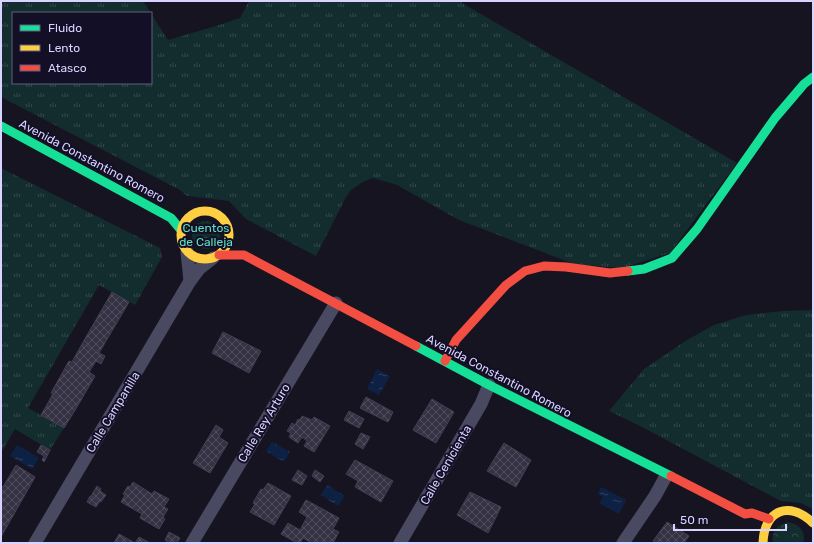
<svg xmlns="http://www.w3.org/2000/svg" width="814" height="544" font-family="Rubik,sans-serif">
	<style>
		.grass { fill: url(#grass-tufts); fill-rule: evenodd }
		.park { fill: url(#park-crowns) }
		.water { fill: url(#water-ripples) }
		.building { fill: url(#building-cross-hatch); stroke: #433f54 }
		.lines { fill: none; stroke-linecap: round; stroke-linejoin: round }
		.street { stroke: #4a4962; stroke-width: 13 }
		.fast { stroke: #16e098; stroke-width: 9 }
		.slow { stroke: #ffcf43; stroke-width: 9 }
		.jam { stroke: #f24e42; stroke-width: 9 }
		.labels { text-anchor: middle; stroke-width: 4; stroke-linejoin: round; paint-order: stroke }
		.street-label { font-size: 12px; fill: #d9d4ff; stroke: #130f26 }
		.park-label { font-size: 12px; fill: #5fe0c0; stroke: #130f26 }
	</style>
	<defs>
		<pattern id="grass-tufts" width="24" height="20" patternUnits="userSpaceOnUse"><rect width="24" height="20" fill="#132c2d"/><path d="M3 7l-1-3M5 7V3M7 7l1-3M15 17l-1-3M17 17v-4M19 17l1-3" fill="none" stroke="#354a4c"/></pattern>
		<pattern id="park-crowns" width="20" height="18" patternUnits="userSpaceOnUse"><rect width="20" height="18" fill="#132c2d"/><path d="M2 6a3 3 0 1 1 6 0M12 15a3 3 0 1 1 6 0" fill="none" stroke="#354a4c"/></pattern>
		<pattern id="water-ripples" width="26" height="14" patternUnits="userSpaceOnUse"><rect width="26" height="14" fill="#0d2144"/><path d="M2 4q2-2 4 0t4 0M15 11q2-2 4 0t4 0" fill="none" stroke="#304060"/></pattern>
		<pattern id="building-cross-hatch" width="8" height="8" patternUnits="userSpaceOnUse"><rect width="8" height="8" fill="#343243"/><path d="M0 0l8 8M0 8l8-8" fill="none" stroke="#514f5f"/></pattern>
	</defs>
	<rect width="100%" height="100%" fill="#161421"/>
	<g class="grass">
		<path d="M1 1H143L168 40 216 26 240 18 249 1H462V3L737 163 670 253 622 268 574 264 459 220 397 185 373 178 363 182 351 190 345 199 316 256 246 219 229 201 187 196 180 190 1 97ZM13 13H151V83H13Z"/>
		<path d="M1 168 160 248 162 257 135 305 99 285 28 408 64 428 50 450 15 429 1 453Z"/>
		<path d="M813 310V509L801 503 781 501 642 427 609 411 644 369 687 340 714 325 746 315 782 311Z"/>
	</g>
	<g class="park">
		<circle cx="206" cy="235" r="14"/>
		<path d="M788 522C799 524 807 532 803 543H773C771 531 777 525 788 522Z"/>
	</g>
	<g class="water">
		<path d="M377 369 390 376 379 395 367 389Z"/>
		<path d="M272 442 290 452 284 462 266 451Z"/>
		<path d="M17 445 39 458 32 469 10 456Z"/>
		<path d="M327 485 345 496 338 506 321 495Z"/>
		<path d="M601 487 626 500 619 514 599 503 603 497 598 494Z"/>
	</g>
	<g class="building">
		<path d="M112 292 129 302 99 353 82 344Z"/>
		<path d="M223 332 261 351 249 373 212 353Z"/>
		<path d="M82 344 105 356 101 364 96 361 89 372 95 376 77 407 51 393 69 361 72 362Z"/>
		<path d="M53 394 77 407 64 428 41 415Z"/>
		<path d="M366 397 393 412 388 422 360 408Z"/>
		<path d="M432 399 454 412 436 443 413 430Z"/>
		<path d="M349 411 364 419 359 428 344 420Z"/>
		<path d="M302 416 312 420 314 417 330 426 314 452 304 446 307 441 302 437 298 443 289 437 291 433 287 431 292 423 295 425 298 419 300 420Z"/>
		<path d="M216 425 223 430 219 437 228 443 210 473 193 463Z"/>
		<path d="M361 433 370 437 363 449 355 444Z"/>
		<path d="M504 443 531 460 516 487 487 471Z"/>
		<path d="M41 445 50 450 44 462 42 460 44 456 37 452Z"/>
		<path d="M355 460 393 481 381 502 355 487 358 481 346 474Z"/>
		<path d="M16 465 35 477 1 537V486L3 487Z"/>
		<path d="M298 470 307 476 302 485 292 480Z"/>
		<path d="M315 470 324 476 320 482 312 476Z"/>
		<path d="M133 482 152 494 154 491 169 499 164 507 168 509 163 517 165 519 159 529 140 518 142 514 121 502 125 495 123 494 128 486 130 487Z"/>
		<path d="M268 483 291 496 274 525 250 512 255 504 253 503 261 489 263 490Z"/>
		<path d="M97 486 101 489 100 491 106 495 101 502 91 496Z"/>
		<path d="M470 492 501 507 488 533 457 515Z"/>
		<path d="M90 496 100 501 96 507 87 502Z"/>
		<path d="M306 500 339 518 333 529 339 532 333 543 327 542 326 543H312L303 538 300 543H297L281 534 288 523 300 530 307 517 299 512Z"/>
		<path d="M667 522 689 536 684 543H656L653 541Z"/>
		<path d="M169 532 180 538 177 543H169L165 540Z"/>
		<path d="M119 534 135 543H114Z"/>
		<path d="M139 537 150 543H135Z"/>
	</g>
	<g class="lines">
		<g class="street">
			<path d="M187 252 190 281"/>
			<path d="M35 543 190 281 199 269 213 258"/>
			<path d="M192 543 336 303"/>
			<path d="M400 543 481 404 489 385"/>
			<path d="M623 543 655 496 666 476"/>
		</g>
		<g class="fast">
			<path d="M1 126 171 218 181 230"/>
			<path d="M628 271 644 269 672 258 697 229 775 118 804 84 813 77"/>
			<path d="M416 346 489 385 671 476"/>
		</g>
		<g class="slow">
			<circle cx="205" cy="235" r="24"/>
			<path d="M763 543C764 510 789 500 813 523"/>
		</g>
		<g class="jam">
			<path d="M219 255H244L416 346"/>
			<path d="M445 361 456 340 506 285 525 271 544 266 566 267 610 273 628 271"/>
			<path d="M671 476 745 514 752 513 769 519"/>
		</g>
	</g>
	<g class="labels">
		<g class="street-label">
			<text transform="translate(92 161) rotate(28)" y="4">Avenida Constantino Romero</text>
			<text transform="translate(499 376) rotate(28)" y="4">Avenida Constantino Romero</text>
			<text transform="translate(113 412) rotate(-59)" y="4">Calle Campanilla</text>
			<text transform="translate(264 423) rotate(-59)" y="4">Calle Rey Arturo</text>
			<text transform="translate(446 465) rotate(-60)" y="4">Calle Cenicienta</text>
		</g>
		<g class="park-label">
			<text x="206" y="232">Cuentos<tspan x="206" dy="14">de Calleja</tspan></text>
		</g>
	</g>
	<rect width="814" height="544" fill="none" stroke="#d9d4ff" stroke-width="4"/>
	<rect x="12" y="12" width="140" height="72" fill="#130f26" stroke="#625e7d"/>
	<rect x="20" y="25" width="20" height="6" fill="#16e098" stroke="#625e7d"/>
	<text x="48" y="32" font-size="12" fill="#d9d4ff">Fluido</text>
	<rect x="20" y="45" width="20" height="6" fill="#ffcf43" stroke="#625e7d"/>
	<text x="48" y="52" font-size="12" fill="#d9d4ff">Lento</text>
	<rect x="20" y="65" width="20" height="6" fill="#f24e42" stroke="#625e7d"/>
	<text x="48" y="72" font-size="12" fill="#d9d4ff">Atasco</text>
	<path d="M674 524v6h112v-6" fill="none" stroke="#d9d4ff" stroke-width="2"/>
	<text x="680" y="524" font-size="12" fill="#d9d4ff" stroke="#130f26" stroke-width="3" paint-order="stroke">50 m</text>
</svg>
